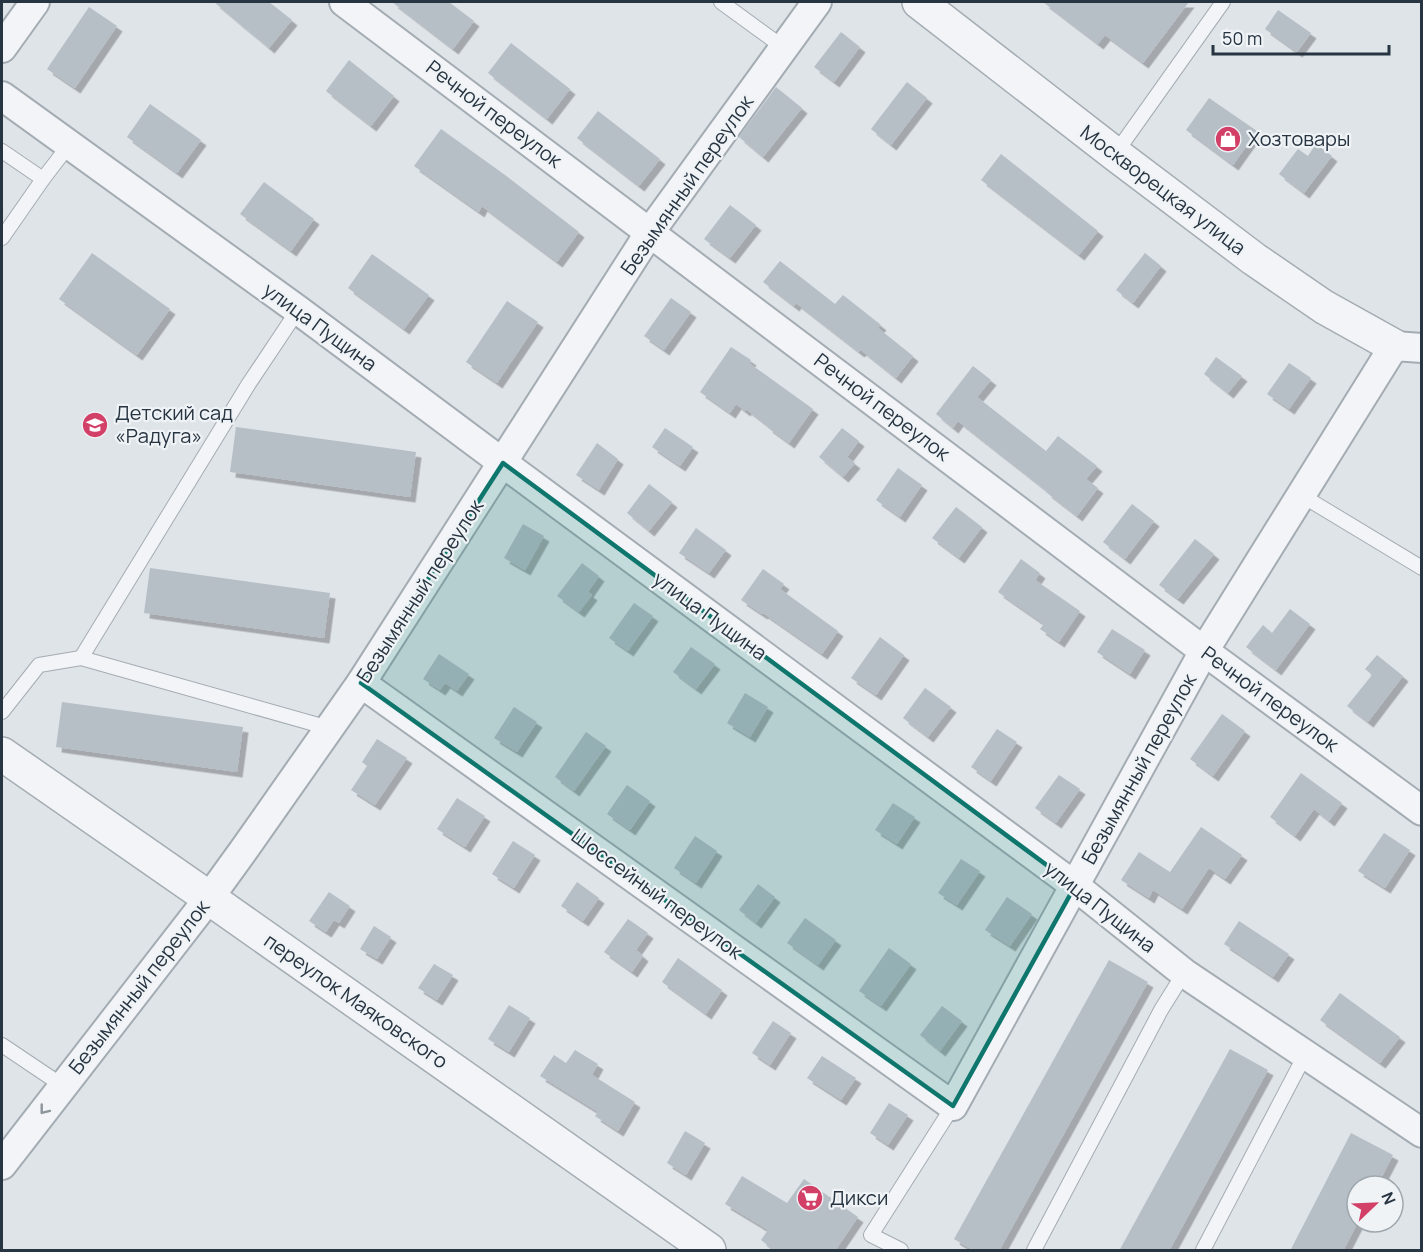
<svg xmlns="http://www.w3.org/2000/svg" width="1423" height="1252" font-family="Manrope,sans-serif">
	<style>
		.building { fill: #b6bec6; filter: url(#shadow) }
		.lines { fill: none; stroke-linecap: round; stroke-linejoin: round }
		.service-casing { stroke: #a4acb3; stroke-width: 16 }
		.minor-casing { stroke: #a4acb3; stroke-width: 32 }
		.tertiary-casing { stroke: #a4acb3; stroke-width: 36 }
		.service { stroke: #f2f4f7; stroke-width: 14 }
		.minor { stroke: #f2f4f7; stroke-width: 28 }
		.tertiary { stroke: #f2f4f7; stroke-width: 33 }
		.oneway { stroke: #8c949c }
		.marked { fill: #0f766e; fill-opacity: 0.2; stroke: #0f766e; stroke-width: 4.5; stroke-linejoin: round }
		.labels { text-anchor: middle; stroke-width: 4.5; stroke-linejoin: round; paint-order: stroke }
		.street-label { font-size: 20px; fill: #273441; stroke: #eff3f6 }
		.poi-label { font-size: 20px; fill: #273441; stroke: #eff3f6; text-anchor: start }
	</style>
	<defs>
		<filter id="shadow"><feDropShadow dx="5.5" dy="5.5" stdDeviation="0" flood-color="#0004"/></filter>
	</defs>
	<rect width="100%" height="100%" fill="#dfe4e9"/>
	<g class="building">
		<path d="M214 2H269L292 20 269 48Z"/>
		<path d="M392 2H449L474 21 453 49Z"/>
		<path d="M1043 2H1189L1143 63 1105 35 1098 44Z"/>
		<path d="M89 7 117 26 75 88 47 69Z"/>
		<path d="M1278 10 1311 33 1297 52 1265 29Z"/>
		<path d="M841 32 860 47 834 82 814 67Z"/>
		<path d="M511 43 570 89 547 119 488 73Z"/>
		<path d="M349 60 394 96 371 126 326 91Z"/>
		<path d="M907 82 927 98 891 145 871 129Z"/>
		<path d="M776 87 802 108 763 157 739 137Z"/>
		<path d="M1209 98 1257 131 1233 165 1186 130Z"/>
		<path d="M150 104 201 140 177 173 127 137Z"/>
		<path d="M598 111 660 159 639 186 577 138Z"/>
		<path d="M441 129 505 175 579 232 557 262 482 206 479 212 414 166Z"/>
		<path d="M1316 144 1332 156 1304 193 1279 174 1298 149 1308 156Z"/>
		<path d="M1001 154 1098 231 1079 255 981 180Z"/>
		<path d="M264 182 314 219 291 251 240 214Z"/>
		<path d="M730 205 756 225 730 258 704 239Z"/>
		<path d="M92 253 170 309 137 355 59 299Z"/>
		<path d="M1145 253 1161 266 1133 303 1116 290Z"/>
		<path d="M372 254 429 295 404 329 348 288Z"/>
		<path d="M780 261 835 304 843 295 881 325 878 328 913 356 896 378 861 350 859 352 796 303 794 306 763 282Z"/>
		<path d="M671 298 691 312 664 350 644 336Z"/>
		<path d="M507 301 538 322 497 383 466 362Z"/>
		<path d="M731 347 751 360 749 363 813 409 789 443 767 427 768 426 746 409 745 411 736 404 730 413 700 392Z"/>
		<path d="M1216 357 1242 376 1228 393 1204 374Z"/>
		<path d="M1289 363 1311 378 1289 409 1267 394Z"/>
		<path d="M973 366 991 380 977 397 1046 451 1058 436 1097 466 1086 479 1098 488 1077 516 1046 492 1047 491 958 421 953 428 936 414Z"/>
		<path d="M236 427 416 452 410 497 230 472Z"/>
		<path d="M665 428 693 447 680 466 652 447Z"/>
		<path d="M842 428 859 441 847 457 855 463 843 477 819 457Z"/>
		<path d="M597 443 618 459 599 490 576 475Z"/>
		<path d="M898 468 922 485 900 517 876 500Z"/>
		<path d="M649 484 672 502 649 531 627 513Z"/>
		<path d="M1132 504 1154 521 1125 559 1103 542Z"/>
		<path d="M956 507 982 527 959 558 932 538Z"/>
		<path d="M523 524 544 536 525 570 504 558Z"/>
		<path d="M696 528 726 550 709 573 679 553Z"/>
		<path d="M1195 539 1214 554 1178 599 1159 585Z"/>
		<path d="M1021 559 1040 573 1035 580 1080 611 1059 642 1040 629 1044 624 998 592Z"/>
		<path d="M582 563 599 576 588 592 592 595 579 612 557 596Z"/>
		<path d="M150 568 330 593 324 638 144 613Z"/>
		<path d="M763 569 784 584 780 589 838 631 822 654 763 613 762 614 741 600Z"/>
		<path d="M634 603 653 616 628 651 609 638Z"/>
		<path d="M1290 609 1310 624 1276 670 1246 647 1263 625 1272 633Z"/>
		<path d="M1112 629 1145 650 1130 674 1097 652Z"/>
		<path d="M880 637 904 655 876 695 851 678Z"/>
		<path d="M691 647 715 664 696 689 673 672Z"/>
		<path d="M439 654 469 674 457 691 445 683 440 690 423 679Z"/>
		<path d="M1377 655 1403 676 1368 722 1347 706 1372 675 1365 669Z"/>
		<path d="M925 688 951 707 928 737 903 718Z"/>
		<path d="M745 693 768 707 750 737 727 723Z"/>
		<path d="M62 702 243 727 237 772 56 747Z"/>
		<path d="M514 707 537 722 517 752 494 738Z"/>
		<path d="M1222 714 1245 731 1213 776 1190 759Z"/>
		<path d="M997 729 1017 742 991 781 971 767Z"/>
		<path d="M586 732 606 746 574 791 555 777Z"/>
		<path d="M377 739 407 758 375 805 351 790 367 766 362 762Z"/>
		<path d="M1301 773 1342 803 1329 821 1314 809 1295 836 1270 817Z"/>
		<path d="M1059 775 1080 789 1056 823 1035 808Z"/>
		<path d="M627 785 650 801 630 830 607 814Z"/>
		<path d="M457 798 485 816 465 847 437 829Z"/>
		<path d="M893 803 915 817 897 844 875 830Z"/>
		<path d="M1201 827 1242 855 1225 879 1209 868 1182 909 1153 890 1149 898 1121 880 1139 852 1170 872Z"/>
		<path d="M1384 833 1410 850 1385 888 1358 871Z"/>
		<path d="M695 836 717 851 696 883 674 868Z"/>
		<path d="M513 841 535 855 514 888 492 874Z"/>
		<path d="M961 859 980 871 957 905 938 893Z"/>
		<path d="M577 882 599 898 583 921 561 906Z"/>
		<path d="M758 884 775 897 756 923 739 910Z"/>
		<path d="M329 892 350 906 339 923 334 920 326 932 309 921Z"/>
		<path d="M1007 897 1032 914 1010 946 985 930Z"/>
		<path d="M805 918 836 940 818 965 787 943Z"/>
		<path d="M628 919 648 933 636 950 643 956 632 972 604 952Z"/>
		<path d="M1239 921 1289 954 1273 977 1224 944Z"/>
		<path d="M374 926 391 937 377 959 360 949Z"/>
		<path d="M889 948 911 964 881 1006 859 991Z"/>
		<path d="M678 958 722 990 706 1014 662 982Z"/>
		<path d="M1109 960 1148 982 999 1251H974L954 1239Z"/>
		<path d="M434 964 453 975 437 1000 418 988Z"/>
		<path d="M1340 993 1400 1037 1380 1063 1320 1020Z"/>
		<path d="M509 1005 530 1018 509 1052 488 1039Z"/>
		<path d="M942 1006 962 1021 940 1051 920 1035Z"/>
		<path d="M773 1021 791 1033 770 1065 752 1053Z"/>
		<path d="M1230 1049 1268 1070 1169 1251H1119Z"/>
		<path d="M575 1050 598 1064 592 1075 635 1102 618 1131 595 1116 598 1112 540 1076 554 1055 566 1063Z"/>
		<path d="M822 1056 856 1078 841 1100 807 1078Z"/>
		<path d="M889 1103 908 1115 888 1145 870 1133Z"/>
		<path d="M685 1131 705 1143 686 1175 667 1163Z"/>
		<path d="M1351 1133 1393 1155 1377 1186H1357V1224L1343 1251H1290Z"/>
		<path d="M742 1176 787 1203 804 1179 858 1217 835 1251H775L761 1240 768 1230 725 1204Z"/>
	</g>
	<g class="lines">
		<g class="service-casing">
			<g id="service">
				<path d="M721 2 784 48"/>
				<path d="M2 151 43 179 2 238"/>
				<path d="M1115 154 1223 2"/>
				<path d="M43 179 69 145"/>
				<path d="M1301 495 1422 568"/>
				<path d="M81 658 248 385 298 310"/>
				<path d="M2 712 39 665 81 658 329 728"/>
				<path d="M2 1045 63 1086"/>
				<path d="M901 1250 871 1235 953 1106"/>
				<path d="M1034 1250 1161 1010 1184 973"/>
				<path d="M1203 1250 1305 1055"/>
			</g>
		</g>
		<g class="minor-casing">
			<g id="minor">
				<path d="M344 2 1204 651 1422 811"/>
				<path d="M2 48 35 2"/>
				<path d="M2 96 298 310 503 463 1075 886 1184 973 1422 1133"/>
				<path d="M361 683 953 1106 1204 651 1394 346 1422 348"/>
				<path d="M2 1165 209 898 243 851 361 683 650 232 817 2"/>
			</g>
		</g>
		<g class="tertiary-casing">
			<g id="tertiary">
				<path d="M919 2 1115 154 1254 259 1324 307 1394 346"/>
				<path d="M2 754 209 898 709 1250"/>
			</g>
		</g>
		<use href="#service" class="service"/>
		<use href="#minor" class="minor"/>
		<use href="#tertiary" class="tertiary"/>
	</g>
	<defs><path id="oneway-chevron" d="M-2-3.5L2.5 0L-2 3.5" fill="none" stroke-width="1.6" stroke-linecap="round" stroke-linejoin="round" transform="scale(1.5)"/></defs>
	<use class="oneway" href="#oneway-chevron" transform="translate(44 1110) rotate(128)"/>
	<path class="marked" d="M503 463 1075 886 953 1106 361 683Z"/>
	<defs>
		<g id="shop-disc" transform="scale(1.35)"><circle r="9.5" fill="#d24068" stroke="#eff3f6"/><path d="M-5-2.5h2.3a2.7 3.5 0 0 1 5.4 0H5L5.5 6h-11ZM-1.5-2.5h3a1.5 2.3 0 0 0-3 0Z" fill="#fff"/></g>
		<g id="school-disc" transform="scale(1.35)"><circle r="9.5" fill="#d24068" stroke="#eff3f6"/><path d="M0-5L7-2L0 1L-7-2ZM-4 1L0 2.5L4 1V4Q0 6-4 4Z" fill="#fff"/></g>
		<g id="supermarket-disc" transform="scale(1.35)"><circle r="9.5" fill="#d24068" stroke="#eff3f6"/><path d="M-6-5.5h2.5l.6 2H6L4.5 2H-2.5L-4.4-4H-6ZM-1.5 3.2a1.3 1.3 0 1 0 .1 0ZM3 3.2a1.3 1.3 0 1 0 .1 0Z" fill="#fff"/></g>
	</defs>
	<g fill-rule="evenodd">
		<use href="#shop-disc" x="1228" y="139"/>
		<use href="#school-disc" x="95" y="425"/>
		<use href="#supermarket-disc" x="810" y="1198"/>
	</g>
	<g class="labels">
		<g class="street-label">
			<text transform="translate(494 114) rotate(37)" y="7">Речной переулок</text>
			<text transform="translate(687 185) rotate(-55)" y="7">Безымянный переулок</text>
			<text transform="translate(1163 190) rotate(37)" y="7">Москворецкая улица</text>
			<text transform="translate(320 327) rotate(36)" y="7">улица Пущина</text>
			<text transform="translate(882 407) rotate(37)" y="7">Речной переулок</text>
			<text transform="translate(420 591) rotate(-57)" y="7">Безымянный переулок</text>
			<text transform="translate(710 616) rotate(36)" y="7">улица Пущина</text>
			<text transform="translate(1270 699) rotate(36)" y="7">Речной переулок</text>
			<text transform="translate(1139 769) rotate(-61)" y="7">Безымянный переулок</text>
			<text transform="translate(657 894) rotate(36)" y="7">Шоссейный переулок</text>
			<text transform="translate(1100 907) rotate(38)" y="7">улица Пущина</text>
			<text transform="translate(139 987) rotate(-52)" y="7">Безымянный переулок</text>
			<text transform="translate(356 1001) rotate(35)" y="7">переулок Маяковского</text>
		</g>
		<g class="poi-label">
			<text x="1248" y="146">Хозтовары</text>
			<text x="115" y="420">Детский сад<tspan x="115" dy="23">«Радуга»</tspan></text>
			<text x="830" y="1205">Дикси</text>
		</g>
	</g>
	<rect width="1423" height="1252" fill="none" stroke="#273441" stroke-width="6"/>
	<g transform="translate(1375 1204) rotate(67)"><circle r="28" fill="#eff3f6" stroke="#9fa7ae" stroke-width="1.5"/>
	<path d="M0-4.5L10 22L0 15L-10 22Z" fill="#d24068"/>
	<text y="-9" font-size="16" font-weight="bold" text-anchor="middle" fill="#273441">N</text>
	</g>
	<path d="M1213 45v9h176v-9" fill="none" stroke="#273441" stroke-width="3"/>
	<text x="1222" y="45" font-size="18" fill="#273441" stroke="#eff3f6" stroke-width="4.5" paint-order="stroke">50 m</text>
</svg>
